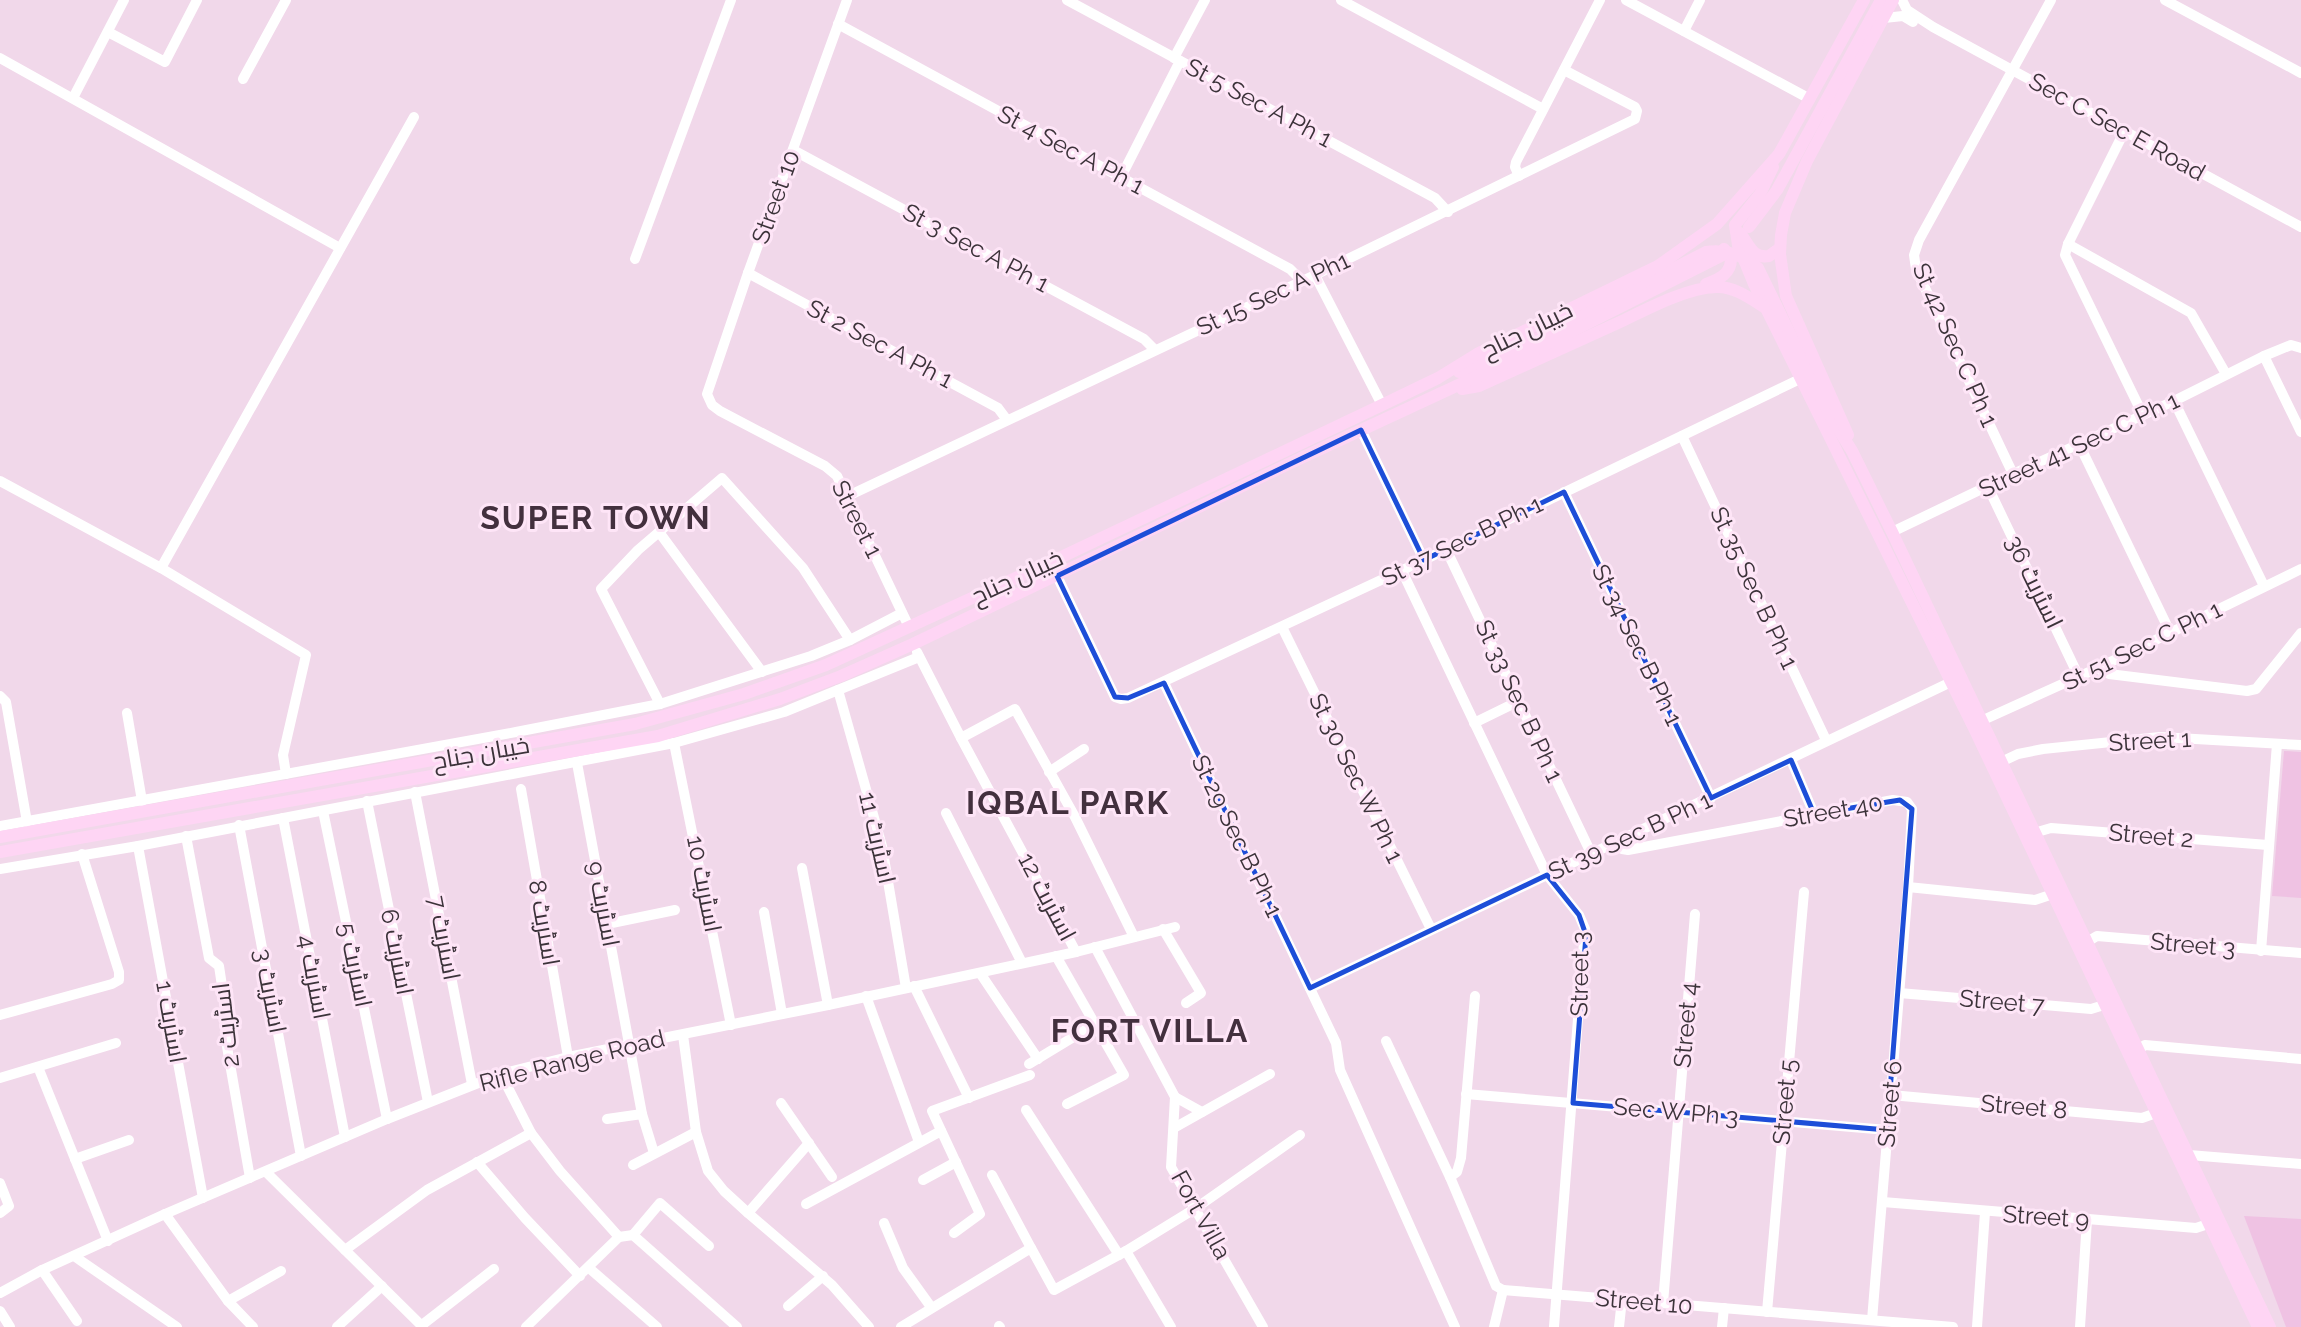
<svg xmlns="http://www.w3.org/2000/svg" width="2301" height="1327" font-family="Raleway,Cairo,sans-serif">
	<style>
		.green { fill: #efc2e3 }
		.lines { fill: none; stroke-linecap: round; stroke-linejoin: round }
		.minor { stroke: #fff; stroke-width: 10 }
		.major { stroke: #fed5f4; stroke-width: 12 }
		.marked { fill: none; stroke: #1d4ed8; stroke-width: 5; stroke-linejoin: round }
		.labels { text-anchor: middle; stroke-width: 6; stroke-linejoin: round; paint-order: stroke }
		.street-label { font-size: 24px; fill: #3c333a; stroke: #fee5f7 }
		.district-label { font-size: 32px; font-weight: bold; letter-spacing: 2px; fill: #43303e; stroke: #fee5f7 }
	</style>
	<rect width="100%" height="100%" fill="#f1d8ea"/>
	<g class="green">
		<path d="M2284 751 2301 752V898L2272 896Z"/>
		<path d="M2244 1216 2301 1219V1327H2286Z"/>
	</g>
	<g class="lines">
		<g class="minor">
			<path d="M847 0 748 273 707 394 712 405 720 411 825 466 837 476 909 627"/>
			<path d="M1067 0 1435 198 1448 212"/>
			<path d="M1341 0 1543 109"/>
			<path d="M1626 0 1810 99"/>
			<path d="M1902 0 1907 10 1933 27 2301 227"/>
			<path d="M2165 0 2301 73"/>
			<path d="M1884 18 1903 16 1913 22"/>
			<path d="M838 24 1290 269 1302 281"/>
			<path d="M1684 31 1700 0"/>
			<path d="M108 32 165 62 197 0"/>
			<path d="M0 58 340 248"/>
			<path d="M1174 58 1205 0"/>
			<path d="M243 79 286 0"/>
			<path d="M73 98 124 0"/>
			<path d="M2124 132 2068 244 2065 255 2143 415"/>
			<path d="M793 150 1144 339 1155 350"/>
			<path d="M1519 176 1515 167 1516 162 1600 0"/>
			<path d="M1121 177 1180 61"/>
			<path d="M2068 244 2191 313 2226 374"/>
			<path d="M635 259 731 0"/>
			<path d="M748 273 998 408 1007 420"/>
			<path d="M1315 275 1382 405"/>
			<path d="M2264 356 2301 432"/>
			<path d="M2174 401 2264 586"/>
			<path d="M1361 430 1424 560"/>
			<path d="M1682 436 1826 740"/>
			<path d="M2079 444 2170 632"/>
			<path d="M2013 474 1916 269 1914 255 1919 240 2051 0"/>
			<path d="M0 481 161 568 306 655 283 755 286 774"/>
			<path d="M1988 487 2079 677"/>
			<path d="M1564 492 1711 798"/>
			<path d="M848 496 1315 275 1635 119 1637 111 1635 107 1564 70"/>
			<path d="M659 532 762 672"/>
			<path d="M1892 532 2013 474 2174 401 2264 356 2291 345 2301 348"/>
			<path d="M1446 549 1591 853"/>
			<path d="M161 568 414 117"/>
			<path d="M1402 571 1547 875 1579 915 1585 929 1554 1327"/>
			<path d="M1057 576 1115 697 1121 699 1128 698 1424 560 1802 378"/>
			<path d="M1282 627 1431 929"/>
			<path d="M917 652 961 738 1076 952"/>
			<path d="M2100 667 2102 671 2109 674 2247 691 2256 689 2301 633"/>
			<path d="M1164 683 1336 1043 1340 1070 1455 1327"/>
			<path d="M838 690 882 846 906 988"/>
			<path d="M0 696 6 702 27 822"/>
			<path d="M660 704 601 589 638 550 722 478 803 568 850 640"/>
			<path d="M127 713 142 801"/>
			<path d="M1981 721 2100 667 2301 569"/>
			<path d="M1474 723 1519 701"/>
			<path d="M961 738 1015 709 1075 817 1134 937"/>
			<path d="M674 743 731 1025"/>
			<path d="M1791 760 1814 814"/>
			<path d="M2001 762 2018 754 2043 749 2160 737 2301 745"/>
			<path d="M577 763 642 1114 654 1153"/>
			<path d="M1049 772 1084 749"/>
			<path d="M521 789 568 1057"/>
			<path d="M415 792 472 1084"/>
			<path d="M367 801 428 1102"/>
			<path d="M323 811 387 1119"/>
			<path d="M946 813 1022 963"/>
			<path d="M283 818 345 1137"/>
			<path d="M239 825 301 1156"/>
			<path d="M0 826 516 732 660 704 811 656 850 640 902 613"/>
			<path d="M2034 833 2051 828 2268 845"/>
			<path d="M186 836 209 958 219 966 227 1019 226 1041 250 1178"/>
			<path d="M1616 841 1622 849 1628 850 1893 800 1907 802 1912 809 1908 887 1872 1320"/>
			<path d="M138 846 203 1198"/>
			<path d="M802 868 828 1005"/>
			<path d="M0 869 138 846 674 743 784 712 919 657"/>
			<path d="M1908 887 2035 900 2053 894"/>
			<path d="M764 912 782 1014"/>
			<path d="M607 924 675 910"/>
			<path d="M1163 929 1201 993 1186 1003"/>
			<path d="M2087 942 2097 936 2301 953"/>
			<path d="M1095 947 1175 1097 1171 1167 1263 1327"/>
			<path d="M2261 951 2277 744"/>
			<path d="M1056 956 1124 1075 1067 1104"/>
			<path d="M980 973 1038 1059"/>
			<path d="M914 986 969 1098"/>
			<path d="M1310 988 1951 682"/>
			<path d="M1899 993 2091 1009 2104 1005"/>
			<path d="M866 996 919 1142"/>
			<path d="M0 1015 112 984 119 980V972L82 854"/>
			<path d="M683 1035 696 1132 708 1171 724 1191 748 1213 832 1285 869 1327"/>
			<path d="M1386 1041 1450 1177 1496 1286 1503 1290"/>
			<path d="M2139 1049 2145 1045 2301 1059"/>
			<path d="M1029 1064 1095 1024"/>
			<path d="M38 1067 108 1241"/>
			<path d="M501 1074 531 1133 560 1171 619 1237"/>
			<path d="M0 1078 116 1043"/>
			<path d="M1466 1094 1887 1130"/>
			<path d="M1891 1095 2142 1118 2156 1113"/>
			<path d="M1175 1097 1202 1112"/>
			<path d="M781 1103 832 1177"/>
			<path d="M1026 1110 1119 1255"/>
			<path d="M607 1119 642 1114"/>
			<path d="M1174 1128 1270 1074"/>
			<path d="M2189 1155 2301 1164"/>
			<path d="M75 1159 129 1140"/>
			<path d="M477 1162 525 1218 580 1276"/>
			<path d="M633 1165 696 1132"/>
			<path d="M266 1172 423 1327"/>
			<path d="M992 1175 1031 1248"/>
			<path d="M1450 1177 1457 1172 1461 1158 1475 996"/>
			<path d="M923 1180 956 1162"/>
			<path d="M0 1183 9 1206 0 1213"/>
			<path d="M1883 1202 2196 1228 2208 1224"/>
			<path d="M806 1204 941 1131"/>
			<path d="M748 1213 809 1143"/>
			<path d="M165 1214 228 1301 253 1327"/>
			<path d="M884 1223 903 1268 931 1307"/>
			<path d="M954 1233 980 1214 932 1111 1030 1075"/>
			<path d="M633 1235 660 1203 709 1246"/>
			<path d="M345 1250 427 1190 531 1133"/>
			<path d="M1126 1251 1171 1327"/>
			<path d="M74 1256 177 1327"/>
			<path d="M589 1268 657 1327"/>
			<path d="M42 1270 77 1321"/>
			<path d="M1503 1290 1953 1327"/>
			<path d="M0 1293 42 1270 165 1214 387 1119 501 1074 568 1057 828 1005 1076 952 1175 927"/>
			<path d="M228 1301 281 1271"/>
			<path d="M1663 1303 1695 914"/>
			<path d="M788 1306 823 1276"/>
			<path d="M0 1311 10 1327"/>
			<path d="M1767 1312 1804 892"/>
			<path d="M422 1325 494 1269"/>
			<path d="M999 1326 1000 1327"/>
			<path d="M337 1327 382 1286"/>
			<path d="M526 1327 619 1237 633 1235 737 1327"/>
			<path d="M901 1327 1031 1248 1054 1290 1126 1251 1196 1208 1300 1135"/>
			<path d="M1494 1327 1503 1290"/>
			<path d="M1619 1327 1622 1299"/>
			<path d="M1722 1327 1724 1308"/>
			<path d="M1977 1327 1985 1212"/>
			<path d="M2080 1327 2087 1220"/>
		</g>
		<g class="major">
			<path d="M1773 167 1760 194 1735 225 1738 245 1754 284 1974 728 2258 1327"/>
			<path d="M1749 227 1777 190 1881 0"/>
			<path d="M1740 233C1749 244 1752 259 1769 256L1780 248"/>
			<path d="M1706 284C1719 279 1732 274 1731 257L1724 249"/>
			<path d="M1459 372 1543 336 1706 252C1727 249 1743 255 1758 268L1829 414 1852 451 1892 532 2270 1327"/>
			<path d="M1462 389 1479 386C1526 365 1573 343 1620 322 1647 309 1686 288 1716 287 1733 286 1750 298 1764 307"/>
			<path d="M1848 435 1786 296 1780 254 1781 235 1785 213 1807 161 1893 0"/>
			<path d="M0 837 635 724 744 694 826 665 1055 560 1382 405 1438 378 1477 354 1658 266 1717 224 1779 154 1864 0"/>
			<path d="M0 852 658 736 780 699 841 676 913 644 1299 459 1551 342 1723 255"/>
		</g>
	</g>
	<path class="marked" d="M1361 430 1424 560 1564 492 1711 798 1791 760 1814 814 1900 800 1912 809 1887 1130 1573 1103 1586 935 1579 915 1547 875 1310 988 1164 683 1128 698 1115 697 1057 576Z"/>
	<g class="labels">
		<g class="street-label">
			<text transform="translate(1259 103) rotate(28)" y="8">St 5 Sec A Ph 1</text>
			<text transform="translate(2117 127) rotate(29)" y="8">Sec C Sec E Road</text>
			<text transform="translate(1071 150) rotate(28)" y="8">St 4 Sec A Ph 1</text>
			<text transform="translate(776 197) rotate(-70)" y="8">Street 10</text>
			<text transform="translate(976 248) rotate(28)" y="8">St 3 Sec A Ph 1</text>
			<text transform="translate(1273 294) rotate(-25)" y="8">St 15 Sec A Ph1</text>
			<text transform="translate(1527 330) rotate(-26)" y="8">خیبان جناح</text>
			<text transform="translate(880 344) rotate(28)" y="8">St 2 Sec A Ph 1</text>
			<text transform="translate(1955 345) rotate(66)" y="8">St 42 Sec C Ph 1</text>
			<text transform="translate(2079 445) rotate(-25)" y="8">Street 41 Sec C Ph 1</text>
			<text transform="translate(857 519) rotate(63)" y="8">Street 1</text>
			<text transform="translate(1462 541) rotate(-26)" y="8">St 37 Sec B Ph 1</text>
			<text transform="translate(1017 577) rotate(-25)" y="8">خیبان جناح</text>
			<text transform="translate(2034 582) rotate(64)" y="8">اسٹریٹ 36</text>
			<text transform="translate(1754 588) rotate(65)" y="8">St 35 Sec B Ph 1</text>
			<text transform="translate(1637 645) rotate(64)" y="8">St 34 Sec B Ph 1</text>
			<text transform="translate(2142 646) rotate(-26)" y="8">St 51 Sec C Ph 1</text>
			<text transform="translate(1519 701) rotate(65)" y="8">St 33 Sec B Ph 1</text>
			<text transform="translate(2150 741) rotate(-3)" y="8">Street 1</text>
			<text transform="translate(481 753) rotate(-10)" y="8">خیبان جناح</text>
			<text transform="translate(1356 778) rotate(64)" y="8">St 30 Sec W Ph 1</text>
			<text transform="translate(1833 811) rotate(-10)" y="8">Street 40</text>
			<text transform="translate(1237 836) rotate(64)" y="8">St 29 Sec B Ph 1</text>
			<text transform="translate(1630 836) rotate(-25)" y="8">St 39 Sec B Ph 1</text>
			<text transform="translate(2151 836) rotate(5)" y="8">Street 2</text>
			<text transform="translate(877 838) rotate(77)" y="8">اسٹریٹ 11</text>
			<text transform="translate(704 884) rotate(79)" y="8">اسٹریٹ 10</text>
			<text transform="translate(1047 897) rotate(62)" y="8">اسٹریٹ 12</text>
			<text transform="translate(603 904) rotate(79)" y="8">اسٹریٹ 9</text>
			<text transform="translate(544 923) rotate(80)" y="8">اسٹریٹ 8</text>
			<text transform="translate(444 938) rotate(79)" y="8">اسٹریٹ 7</text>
			<text transform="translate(2193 945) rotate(5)" y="8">Street 3</text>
			<text transform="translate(397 952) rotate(79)" y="8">اسٹریٹ 6</text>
			<text transform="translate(355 965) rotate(78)" y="8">اسٹریٹ 5</text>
			<text transform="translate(1580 974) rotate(-89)" y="8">Street 3</text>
			<text transform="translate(314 977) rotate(79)" y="8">اسٹریٹ 4</text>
			<text transform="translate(270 991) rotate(79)" y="8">اسٹریٹ 3</text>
			<text transform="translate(2002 1002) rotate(5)" y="8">Street 7</text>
			<text transform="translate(171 1022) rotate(80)" y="8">اسٹریٹ 1</text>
			<text transform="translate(226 1025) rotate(-97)" y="8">اسٹریٹ 2</text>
			<text transform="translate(1686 1025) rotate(-85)" y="8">Street 4</text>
			<text transform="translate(572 1061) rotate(-14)" y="8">Rifle Range Road</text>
			<text transform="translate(1785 1102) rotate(-85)" y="8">Street 5</text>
			<text transform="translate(1890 1104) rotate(-85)" y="8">Street 6</text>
			<text transform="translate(2024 1107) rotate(5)" y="8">Street 8</text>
			<text transform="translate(1676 1112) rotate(5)" y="8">Sec W Ph 3</text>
			<text transform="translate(1201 1215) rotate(61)" y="8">Fort Villa</text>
			<text transform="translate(2046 1217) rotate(4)" y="8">Street 9</text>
			<text transform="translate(1644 1302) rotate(5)" y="8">Street 10</text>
		</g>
		<g class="district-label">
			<text x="596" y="529">SUPER TOWN</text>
			<text x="1068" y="814">IQBAL PARK</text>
			<text x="1150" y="1042">FORT VILLA</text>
		</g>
	</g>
</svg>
